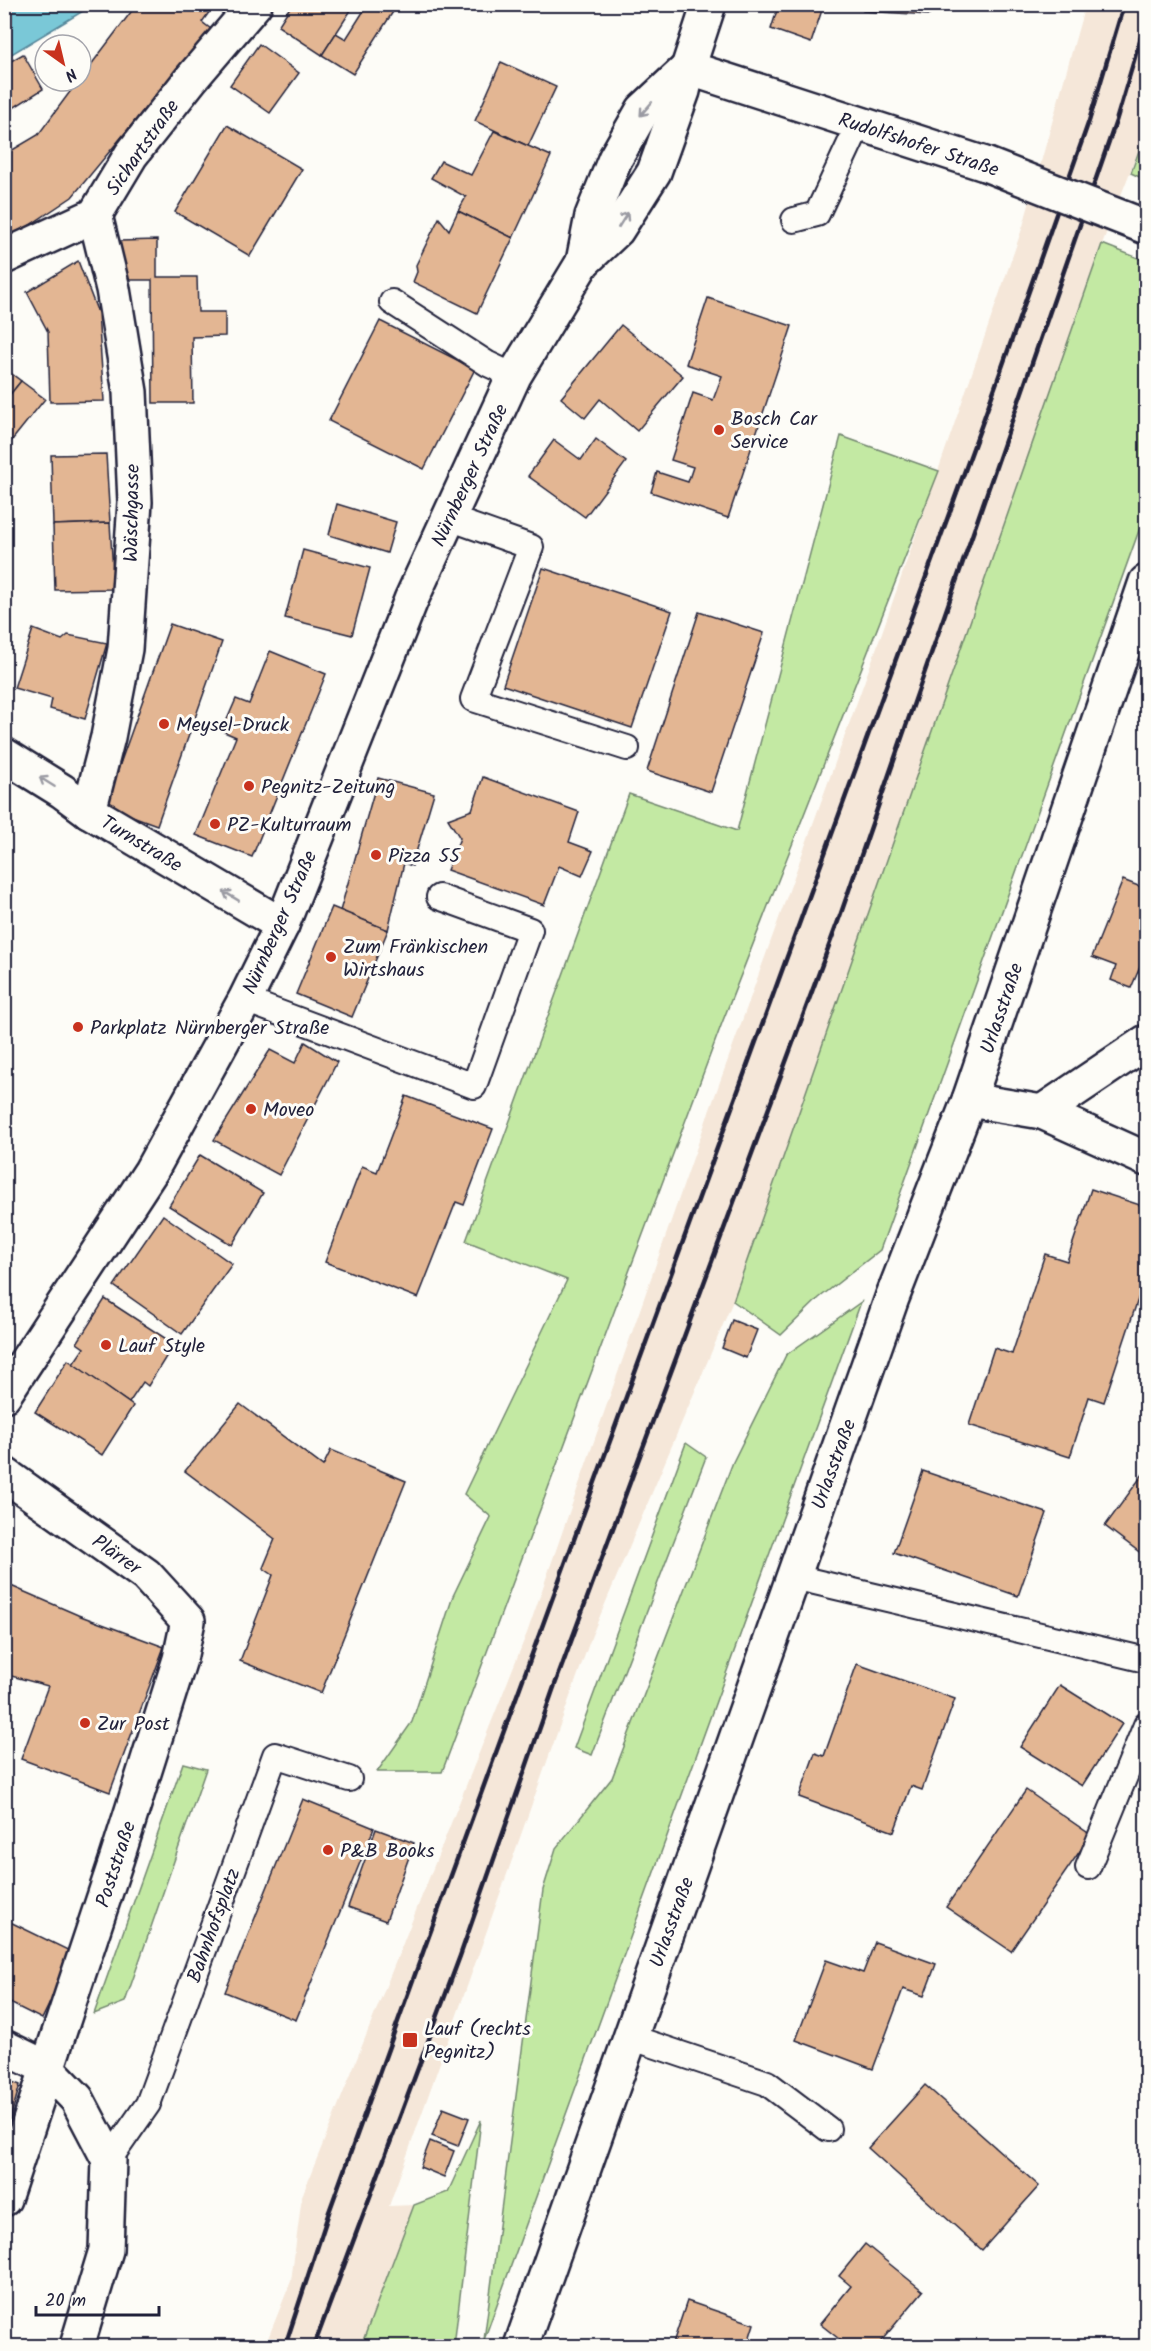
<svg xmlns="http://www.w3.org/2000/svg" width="1151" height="2351" font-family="Kalam,sans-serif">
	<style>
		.built { fill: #f5e7d9 }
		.green { fill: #c3e9a3; stroke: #72866f; stroke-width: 1.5 }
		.water { fill: #7ac8d7; stroke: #578699; stroke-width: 1.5 }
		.building { fill: #e3b693; stroke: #22223b; stroke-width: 1.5 }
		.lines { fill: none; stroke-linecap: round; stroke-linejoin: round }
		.lane-casing { stroke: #22223b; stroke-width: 28 }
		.street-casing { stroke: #22223b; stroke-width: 38 }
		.secondary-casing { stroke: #22223b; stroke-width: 38 }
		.lane { stroke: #fdfcf7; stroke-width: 24 }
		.street { stroke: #fdfcf7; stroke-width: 33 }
		.secondary { stroke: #fdfcf7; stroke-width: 33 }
		.rail { stroke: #22223b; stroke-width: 4.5 }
		.street-bridge-casing { stroke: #22223b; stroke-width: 38; stroke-linecap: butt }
		.street-bridge { stroke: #fdfcf7; stroke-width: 33 }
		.oneway { stroke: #9a9aa2 }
		.poi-dot { fill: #c8321e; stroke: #fdfcf7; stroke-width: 2 }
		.labels { text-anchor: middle; stroke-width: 6; stroke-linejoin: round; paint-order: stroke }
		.street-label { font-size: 20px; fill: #22223b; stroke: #fdfcf7 }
		.poi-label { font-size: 20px; fill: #22223b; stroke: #fdfcf7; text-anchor: start }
	</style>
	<rect width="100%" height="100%" fill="#fdfcf7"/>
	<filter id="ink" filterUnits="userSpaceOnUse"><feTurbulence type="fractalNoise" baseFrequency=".0167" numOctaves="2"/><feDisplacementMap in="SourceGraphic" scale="12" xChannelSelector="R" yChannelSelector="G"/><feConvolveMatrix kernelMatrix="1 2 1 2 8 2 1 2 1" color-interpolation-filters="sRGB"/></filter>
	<g filter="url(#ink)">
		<path class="built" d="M1085 5H1146V131L1102 244 733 1301 592 1635 389 2206 414 2205 361 2346H265L291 2281 302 2196 527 1633 708 1115 879 641 1023 226Z"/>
		<g class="green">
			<path d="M1146 131V180L1131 173Z"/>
			<path d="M1102 244 1146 261V511L880 1250 819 1298 781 1335 733 1301Z"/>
			<path d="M841 436 939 471 722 1023 442 1772H377L412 1722 453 1596 491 1517 464 1494 567 1280 466 1241 629 794 737 831Z"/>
			<path d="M861 1302 484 2340 543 1890 556 1848 612 1778 733 1462 786 1355Z"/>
			<path d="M686 1443 706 1457 592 1755 574 1748Z"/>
			<path d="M183 1763 206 1769 125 2002 94 2014Z"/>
			<path d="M481 2120 454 2346H361L414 2205 448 2192Z"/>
		</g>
		<path class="water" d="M5 4H93V5L5 58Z"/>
		<g class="building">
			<path d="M137 4H215L202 22 211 29 72 197 18 233 4 238V155L38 135 78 81H81V78Z"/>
			<path d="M292 4H355L322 55 278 26Z"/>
			<path d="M368 4H398L353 74 322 55 336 33 346 39Z"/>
			<path d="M779 4H824L811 43 771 29Z"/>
			<path d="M863 4H930L929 15 863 11Z"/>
			<path d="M259 44 299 73 270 113 230 85Z"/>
			<path d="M23 54 43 89 4 114V65Z"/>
			<path d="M501 62 556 87 528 146 475 121Z"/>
			<path d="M227 125 302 169 250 256 175 212Z"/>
			<path d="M494 131 551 156 513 238 458 211 466 197 431 178 441 161 471 175Z"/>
			<path d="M458 211 513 238 477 313 413 282 417 272 416 265 439 218 449 230Z"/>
			<path d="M157 240V277H197L198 312H225V336L192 337 193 403H153L152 280H120V241Z"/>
			<path d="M78 261 98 313 104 401 50 402 48 332 27 292Z"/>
			<path d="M708 298 792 326 728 518 651 492 657 472 688 482 693 467 671 460 693 393 713 400 722 376 686 364Z"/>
			<path d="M380 321 475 369 424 469 329 421Z"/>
			<path d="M621 325 683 376 637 431 600 399 585 418 561 398Z"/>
			<path d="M4 368 21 381 4 402Z"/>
			<path d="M21 381 45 399 4 450V402Z"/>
			<path d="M596 439 626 462 585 517 528 476 554 440 581 460Z"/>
			<path d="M106 454 110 523 53 525 51 455Z"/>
			<path d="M337 504 396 522 387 553 329 535Z"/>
			<path d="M110 523 114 589 55 590 53 525Z"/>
			<path d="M303 550 370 568 352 635 285 618Z"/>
			<path d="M543 568 672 611 632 728 503 685Z"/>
			<path d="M699 612 764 633 711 792 647 771Z"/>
			<path d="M170 624 222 642 157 825 105 806Z"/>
			<path d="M33 629 62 640 68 635 107 643 85 719 50 709 52 699 14 688Z"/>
			<path d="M270 651 326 674 252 857 196 835 236 737 222 731 236 699 249 704Z"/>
			<path d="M483 777 579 812 569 842 593 851 582 876 559 866 544 905 447 870 460 838 448 819 472 810Z"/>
			<path d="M378 778 434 793 412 866 404 863 388 930 340 911Z"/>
			<path d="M1123 880 1146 889V953L1131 988 1111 980 1116 966 1092 957Z"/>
			<path d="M332 907 388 930 352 1017 296 994Z"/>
			<path d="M305 1042 337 1062 279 1175 214 1140 270 1050 295 1063Z"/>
			<path d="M406 1096 493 1129 464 1205 456 1202 418 1298 325 1262 362 1166 377 1172Z"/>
			<path d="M200 1155 263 1193 232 1245 169 1206Z"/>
			<path d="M1091 1189 1146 1207V1292L1141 1290 1104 1402 1089 1397 1070 1457 969 1425 994 1348 1012 1354 1045 1254 1067 1261Z"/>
			<path d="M163 1215 232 1264 182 1334 114 1286Z"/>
			<path d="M105 1299 174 1344 148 1386 143 1382 129 1403 73 1364 84 1348 77 1343Z"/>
			<path d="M732 1320 757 1330 746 1358 722 1348Z"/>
			<path d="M68 1360 133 1406 102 1455 35 1412Z"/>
			<path d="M240 1404 323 1466 331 1450 406 1481 321 1693 240 1661 273 1575 263 1568 275 1539 185 1471Z"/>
			<path d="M1146 1470V1557L1105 1526Z"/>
			<path d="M923 1471 1047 1513 1018 1596 894 1553Z"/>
			<path d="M4 1583 78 1615 164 1647 110 1792 21 1759 48 1686 4 1674Z"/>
			<path d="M857 1664 955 1699 922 1790 911 1786 894 1832 799 1797 815 1753 824 1756Z"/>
			<path d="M1060 1685 1122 1724 1082 1786 1020 1747Z"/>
			<path d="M1026 1790 1091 1835 1011 1951 946 1907Z"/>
			<path d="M303 1799 374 1828 296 2020 225 1992Z"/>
			<path d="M376 1829 414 1843 386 1921 348 1907Z"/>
			<path d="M4 1919 74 1953 42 2019 4 2000Z"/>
			<path d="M875 1942 936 1964 924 1996 903 1989 873 2069 796 2040 826 1960 863 1973Z"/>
			<path d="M4 2079 20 2085 4 2139Z"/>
			<path d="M925 2085 1039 2186 982 2250 868 2148Z"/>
			<path d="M443 2108 469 2118 458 2146 432 2136Z"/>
			<path d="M430 2141 454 2151 444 2177 420 2167Z"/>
			<path d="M865 2244 923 2291 877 2346H848L820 2324 851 2286 839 2276Z"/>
			<path d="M687 2301 754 2324 747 2346H672Z"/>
		</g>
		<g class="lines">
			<g class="lane-casing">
				<g id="lane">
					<path d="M794 220 817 214 859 124"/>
					<path d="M392 302 488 364 514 376"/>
					<path d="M449 518 531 547 473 699 627 748"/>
					<path d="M245 1000 474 1086 530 930 439 897"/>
					<path d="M794 1577 1146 1660"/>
					<path d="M1088 1867 1146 1725"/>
					<path d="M630 2037 767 2083 828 2129"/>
					<path d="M109 2160 148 2104 275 1755 349 1779"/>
				</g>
			</g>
			<g class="street-casing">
				<g id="street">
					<path d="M688 68 985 164"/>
					<path d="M4 257 95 215 131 155 191 79 255 4"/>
					<path d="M4 755 62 791 89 811 282 925"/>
					<path d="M89 811 108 737 125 649 135 502 130 392 113 289 95 215"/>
					<path d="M969 1100 1042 1112 1146 1159"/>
					<path d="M1042 1112 1146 1042"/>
					<path d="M4 1474 146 1575 188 1621 180 1659 117 1858 4 2199"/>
					<path d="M4 2047 47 2068 77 2099 109 2160 106 2250 77 2346"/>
					<path d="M521 2346 892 1298 969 1100 1146 582"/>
				</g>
			</g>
			<g class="secondary-casing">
				<g id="secondary">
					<path d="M583 262 592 216 615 159 643 110 688 68"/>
					<path d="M4 1395 151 1171 245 1000 282 925 411 600 514 376 583 262 617 230 654 172 683 91 688 68 709 4"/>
				</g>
			</g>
			<use href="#lane" class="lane"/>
			<use href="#street" class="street"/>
			<use href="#secondary" class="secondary"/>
			<g class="rail">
				<path d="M285 2346 329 2212 426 1944 983 421 1089 121 1124 4"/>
				<path d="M314 2346 460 1956 553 1690 840 916 1116 121 1146 20"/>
			</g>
			<g class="street-bridge-casing">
				<path id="street-bridge" d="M985 164 1146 227"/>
			</g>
			<use href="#street-bridge" class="street-bridge"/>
		</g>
		<defs><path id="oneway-shaft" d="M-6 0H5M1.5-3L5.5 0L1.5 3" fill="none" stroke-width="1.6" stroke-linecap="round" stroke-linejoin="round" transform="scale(1.5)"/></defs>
		<g class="oneway">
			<use href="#oneway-shaft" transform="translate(646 109) rotate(131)"/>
			<use href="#oneway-shaft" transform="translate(623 220) rotate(-58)"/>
			<use href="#oneway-shaft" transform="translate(47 782) rotate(-148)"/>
			<use href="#oneway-shaft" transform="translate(231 896) rotate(-149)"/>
		</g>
	</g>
	<g class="poi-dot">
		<circle cx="719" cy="430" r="6"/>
		<circle cx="164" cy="724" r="6"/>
		<circle cx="249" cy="786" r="6"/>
		<circle cx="215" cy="824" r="6"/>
		<circle cx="376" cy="855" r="6"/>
		<circle cx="331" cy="957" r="6"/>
		<circle cx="78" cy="1027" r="6"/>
		<circle cx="251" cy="1109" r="6"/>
		<circle cx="106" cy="1345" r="6"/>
		<circle cx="85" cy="1723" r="6"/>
		<circle cx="328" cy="1850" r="6"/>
		<rect x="402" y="2032" width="16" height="16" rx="3"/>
	</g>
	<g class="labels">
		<g class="street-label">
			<text transform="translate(919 144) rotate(18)" y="7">Rudolfshofer Straße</text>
			<text transform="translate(142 147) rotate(-55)" y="7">Sichartstraße</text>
			<text transform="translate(469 475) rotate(-65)" y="7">Nürnberger Straße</text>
			<text transform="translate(131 513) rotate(-89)" y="7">Wäschgasse</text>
			<text transform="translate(142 843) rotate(31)" y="7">Turnstraße</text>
			<text transform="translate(279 922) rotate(-66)" y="7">Nürnberger Straße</text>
			<text transform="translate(1001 1008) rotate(-71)" y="7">Urlasstraße</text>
			<text transform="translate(833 1464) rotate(-70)" y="7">Urlasstraße</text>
			<text transform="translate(117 1554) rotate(35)" y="7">Plärrer</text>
			<text transform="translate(115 1864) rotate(-72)" y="7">Poststraße</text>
			<text transform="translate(671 1922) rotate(-70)" y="7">Urlasstraße</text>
			<text transform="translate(213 1925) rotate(-70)" y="7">Bahnhofsplatz</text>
		</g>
		<g class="poi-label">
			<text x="731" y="425">Bosch Car<tspan x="731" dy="23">Service</tspan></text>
			<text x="176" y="731">Meysel-Druck</text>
			<text x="261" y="793">Pegnitz-Zeitung</text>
			<text x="227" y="831">PZ-Kulturraum</text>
			<text x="388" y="862">Pizza 55</text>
			<text x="343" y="953">Zum Fränkischen<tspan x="343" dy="23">Wirtshaus</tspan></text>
			<text x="90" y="1034">Parkplatz Nürnberger Straße</text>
			<text x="263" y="1116">Moveo</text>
			<text x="118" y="1352">Lauf Style</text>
			<text x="97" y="1730">Zur Post</text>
			<text x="340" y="1857">P&amp;B Books</text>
			<text x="424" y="2035">Lauf (rechts<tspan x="424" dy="23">Pegnitz)</tspan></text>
		</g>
	</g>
	<rect width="1151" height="2351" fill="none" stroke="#fdfcf7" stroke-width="24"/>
	<rect x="12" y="12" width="1127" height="2327" fill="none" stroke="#22223b" stroke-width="2" filter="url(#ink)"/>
	<g transform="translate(63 63) rotate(146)"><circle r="28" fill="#fdfcf7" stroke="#a5a5ac" stroke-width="1.5"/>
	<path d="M0-4.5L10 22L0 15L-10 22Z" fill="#c8321e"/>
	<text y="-9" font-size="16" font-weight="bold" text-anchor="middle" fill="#22223b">N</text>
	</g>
	<path d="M36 2306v9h123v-9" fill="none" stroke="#22223b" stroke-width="3"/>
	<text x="45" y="2306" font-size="18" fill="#22223b" stroke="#fdfcf7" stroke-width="4.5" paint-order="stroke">20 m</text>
</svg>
